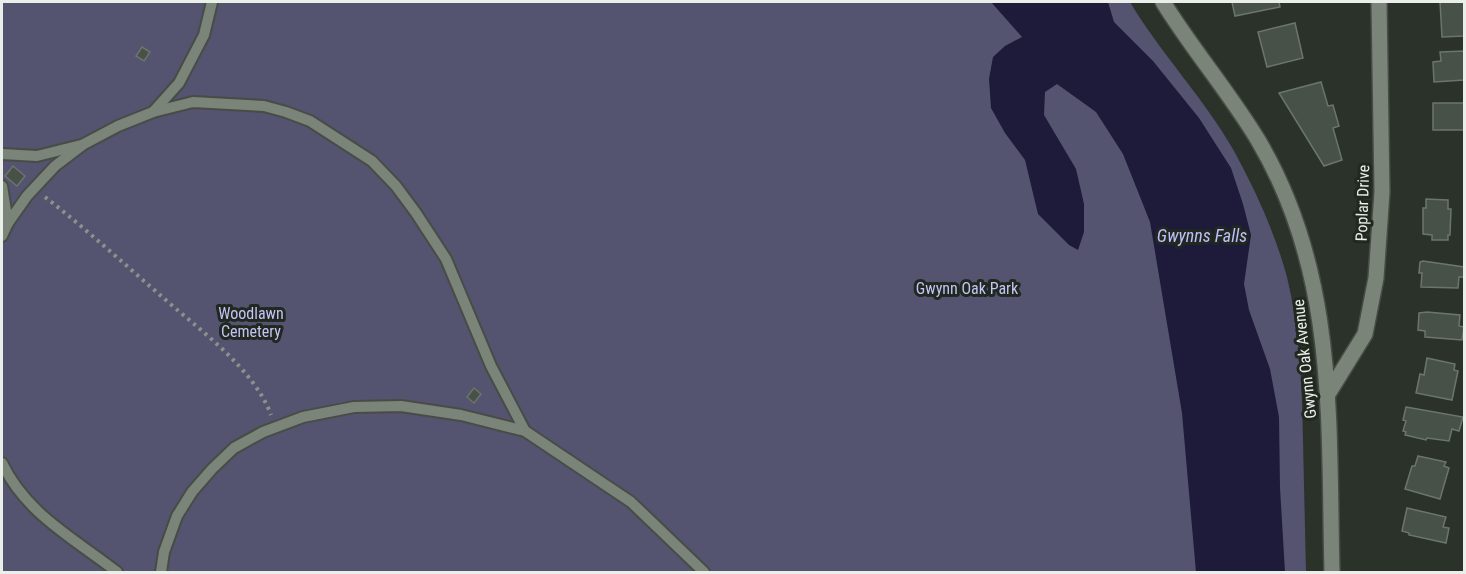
<svg xmlns="http://www.w3.org/2000/svg" width="1466" height="574" font-family="'Roboto Condensed',sans-serif">
	<style>
		.green { fill: #545370 }
		.water { fill: #1d1a3a }
		.building { fill: #485147; stroke: #6c756b; stroke-width: 1.5 }
		.lines { fill: none; stroke-linecap: round; stroke-linejoin: round }
		.service-casing { stroke: #474d46; stroke-width: 14 }
		.minor-casing { stroke: #474d46; stroke-width: 18 }
		.secondary-casing { stroke: #474d46; stroke-width: 18 }
		.path { stroke: #8c928b; stroke-width: 4; stroke-dasharray: 3 4.5; stroke-linecap: butt }
		.service { stroke: #7b8479; stroke-width: 10 }
		.minor { stroke: #7b8479; stroke-width: 15 }
		.secondary { stroke: #7b8479; stroke-width: 15 }
		.labels { text-anchor: middle; stroke-width: 6; stroke-linejoin: round; paint-order: stroke }
		.street-label { font-size: 16px; fill: #eaefe9; stroke: #212820 }
		.park-label { font-size: 16px; fill: #c4c4f7; stroke: #212820 }
		.water-label { font-size: 18px; font-style: italic; fill: #bfbefe; stroke: #212820 }
	</style>
	<rect width="100%" height="100%" fill="#2a3229"/>
	<path class="green" d="M2 2H1130C1161 54 1204 98 1234 151 1256 191 1275 233 1287 277 1300 331 1302 386 1303 440 1304 484 1305 528 1306 572H2Z"/>
	<path class="water" d="M991 2H1108L1114 22 1153 61 1199 118 1231 168 1243 204 1251 235 1244 284 1249 310 1270 369 1279 417 1280 488 1285 572H1196L1182 413 1150 222 1123 154 1096 112 1057 84 1045 92 1044 115 1076 169 1084 204V232L1078 250 1069 245 1038 214 1025 160 1005 133 991 108 989 79 993 57 1005 46 1022 37Z"/>
	<g class="building">
		<path d="M1232 2H1279L1280 7 1235 16Z"/>
		<path d="M1440 2H1464V36L1442 37Z"/>
		<path d="M1295 23 1303 58 1267 67 1258 32Z"/>
		<path d="M142 47 150 52 144 61 136 56Z"/>
		<path d="M1464 51V80L1434 82 1433 62 1441 61 1440 52Z"/>
		<path d="M1321 82 1328 106 1333 105 1339 126 1333 128 1342 160 1324 166 1279 93Z"/>
		<rect x="1433" y="103" width="31" height="27"/>
		<path d="M13 166 25 176 17 186 5 176Z"/>
		<path d="M1426 199 1448 200V209H1451L1450 235H1448V240H1432V235L1423 234V208H1426Z"/>
		<path d="M1423 261 1464 267V277H1459L1458 288 1421 287 1422 273H1419L1420 262Z"/>
		<path d="M1427 312 1460 315 1459 326 1464 327 1462 340 1425 337V331L1418 330 1419 313Z"/>
		<path d="M1427 358 1455 364 1454 370 1458 371 1452 400 1416 393 1420 374 1424 375Z"/>
		<path d="M474 388 481 394 474 403 467 397Z"/>
		<path d="M1406 407 1463 417 1459 431 1452 429 1449 441 1427 438 1426 440 1405 435 1406 432 1403 431 1406 421 1403 420Z"/>
		<path d="M1418 456 1446 462 1444 466 1449 468 1440 499 1405 489 1412 466H1415Z"/>
		<path d="M1407 508 1446 517 1443 527 1449 528 1446 543 1409 535V533L1402 531Z"/>
	</g>
	<g class="lines">
		<g class="service-casing">
			<g id="service">
				<path d="M153 112 179 83 204 35 212 2"/>
				<path d="M2 154 37 156 81 145"/>
				<path d="M2 186 8 223"/>
				<path d="M2 236 8 223 27 196 55 166 84 144 118 126 153 112 193 102 264 106 286 112 310 121 372 161 396 186 416 213 446 259 491 366 525 431"/>
				<path d="M2 463C26 514 75 539 117 572"/>
				<path d="M161 572 164 552 177 516 192 492 212 469 234 448 263 432 303 417 354 407 401 406 461 415 525 431 631 502 704 572"/>
			</g>
		</g>
		<g class="minor-casing">
			<path id="minor" d="M1328 394 1365 334 1376 278 1382 192 1379 2"/>
		</g>
		<g class="secondary-casing">
			<path id="secondary" d="M1163 2C1192 49 1229 92 1258 140 1338 275 1328 422 1332 572"/>
		</g>
		<path class="path" d="M45 197C85 228 122 262 160 295 197 328 254 368 271 415"/>
		<use href="#service" class="service"/>
		<use href="#minor" class="minor"/>
		<use href="#secondary" class="secondary"/>
	</g>
	<g class="labels">
		<g class="street-label">
			<text transform="translate(1362 203) rotate(-88)" y="6">Poplar Drive</text>
			<text transform="translate(1304 359) rotate(-96)" y="6">Gwynn Oak Avenue</text>
		</g>
		<g class="park-label">
			<text x="967" y="294">Gwynn Oak Park</text>
			<text x="251" y="319">Woodlawn<tspan x="251" dy="18">Cemetery</tspan></text>
		</g>
		<g class="water-label">
			<text x="1202" y="242">Gwynns Falls</text>
		</g>
	</g>
	<rect width="1466" height="574" fill="none" stroke="#eaefe9" stroke-width="6"/>
</svg>
